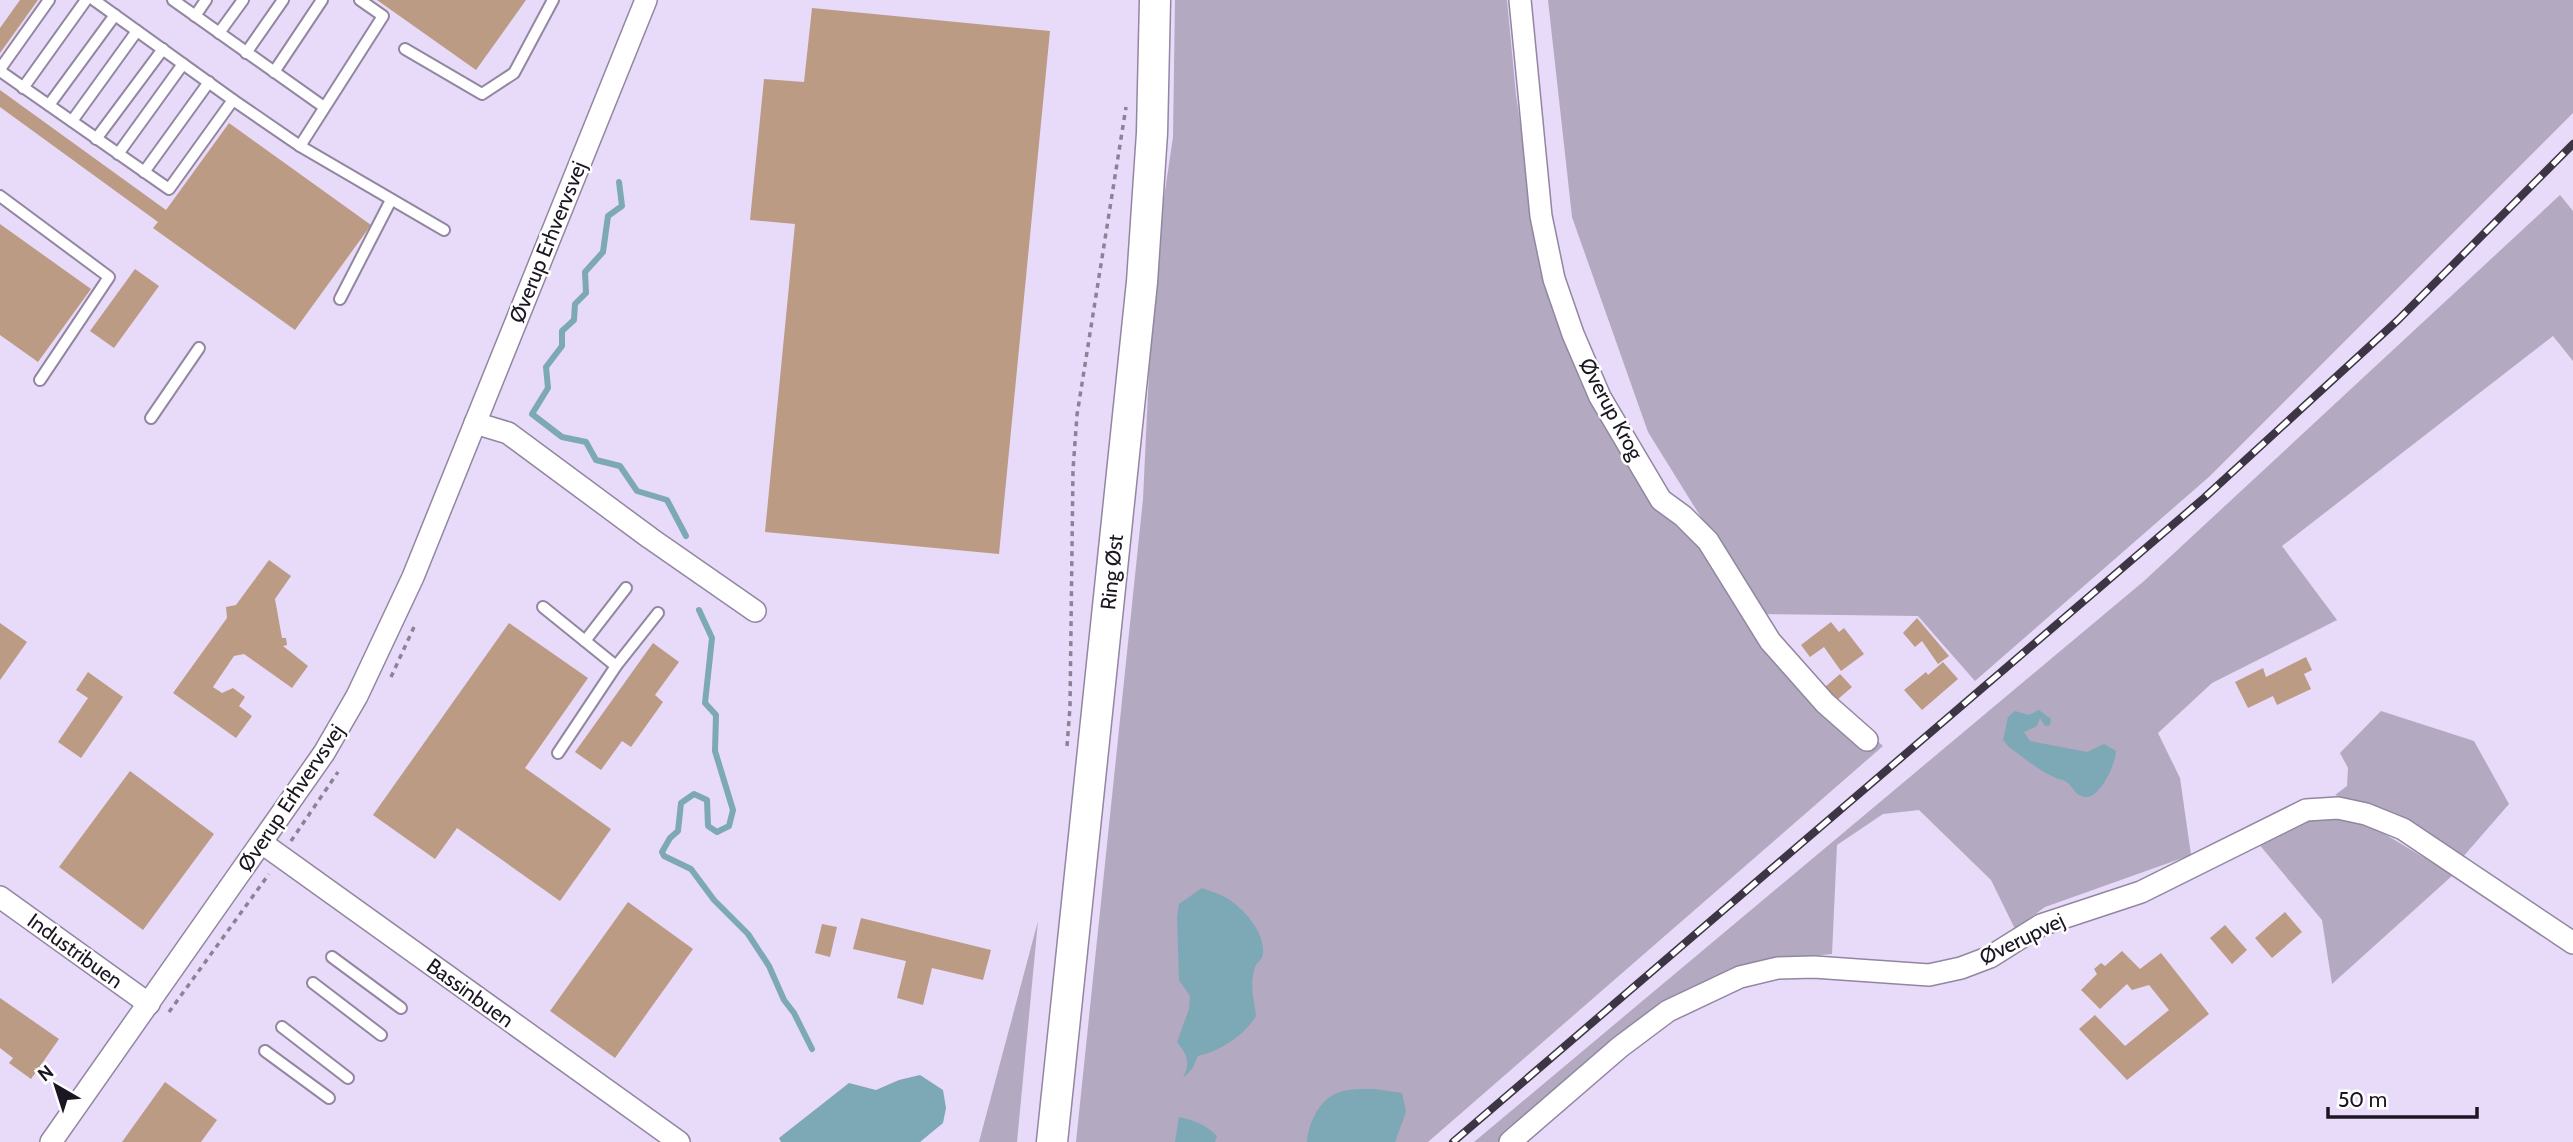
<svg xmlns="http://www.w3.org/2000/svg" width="2573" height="1142" font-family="Cabin,sans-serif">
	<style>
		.green { fill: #b3a9c0 }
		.water { fill: #7da8b6 }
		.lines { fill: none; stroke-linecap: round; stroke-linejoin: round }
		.stream { stroke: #7da8b6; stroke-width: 6 }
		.building { fill: #bc9b84 }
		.lane-casing { stroke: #9286a1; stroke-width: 14 }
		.street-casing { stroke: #9286a1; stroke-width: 24 }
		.secondary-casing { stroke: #9286a1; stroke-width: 33 }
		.path { stroke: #8c8298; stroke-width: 3.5; stroke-dasharray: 5 5; stroke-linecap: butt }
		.lane { stroke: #fff; stroke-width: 10 }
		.street { stroke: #fff; stroke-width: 21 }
		.secondary { stroke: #fff; stroke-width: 30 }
		.rail-casing { stroke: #3c3544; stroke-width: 8 }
		.rail { stroke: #fff; stroke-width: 5; stroke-dasharray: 16; stroke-linecap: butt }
		.labels { text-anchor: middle; stroke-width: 5; stroke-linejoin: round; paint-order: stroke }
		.street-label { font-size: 21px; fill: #1b1621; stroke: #fff }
	</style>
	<rect width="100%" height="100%" fill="#e8daf9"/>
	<g class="green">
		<path d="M1175 0H1507L1516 95 1542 271 1563 337 1766 642 1883 746 1428 1142H1076L1143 499 1154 265 1173 137Z"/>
		<path d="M1548 0H2573V113L2210 476 1975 681 1918 616 1761 614 1648 432 1572 217Z"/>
		<path d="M2560 195 2573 211V361L2553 336 2282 546 2337 620 2212 683 2158 733 2180 778 2191 855 2045 907 2015 929 1991 880 1919 810 1883 814 1837 845 1832 954 1765 961 1729 974 1504 1142H1474L2144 581Z"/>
		<path d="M2381 711 2474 741 2509 804 2462 858 2366 805 2335 795 2347 786 2348 768 2340 753Z"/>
		<path d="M2343 817 2368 824 2453 875 2332 984 2322 920 2258 843 2307 819Z"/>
		<path d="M1038 921 1017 1142H979Z"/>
	</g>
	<g class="water">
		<path d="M2039 710 2051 719 2050 725 2045 726 2040 718 2037 726 2024 732 2030 741 2087 752 2104 744 2116 751C2116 763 2100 799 2085 797 2076 796 2074 789 2069 784 2065 779 2059 780 2054 777 2038 770 2023 757 2009 747L2003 740 2008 717 2015 711 2029 715Z"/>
		<path d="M1202 888C1209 891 1217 893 1223 896 1241 905 1265 931 1263 953 1263 960 1257 961 1255 967 1249 984 1254 999 1256 1016 1245 1035 1220 1051 1198 1056L1192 1069 1183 1078C1191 1063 1187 1054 1177 1042L1189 1009 1190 996 1179 980 1177 917 1179 904Z"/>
		<path d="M920 1075 943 1090 946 1108 943 1123 920 1142H781L779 1138 849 1083 876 1090 899 1080Z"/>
		<path d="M1375 1089 1402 1093 1406 1112 1395 1142H1307C1308 1125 1318 1102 1335 1094 1346 1088 1363 1089 1375 1089Z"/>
		<path d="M1179 1117C1193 1120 1207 1125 1217 1136L1215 1142H1175Z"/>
	</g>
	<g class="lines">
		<g class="stream">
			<path d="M619 182 622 206 608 216 603 252 585 272 586 293 575 304 574 320 562 331V346L546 367 548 388 532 414 562 437 586 442 596 460 620 466 637 491 667 500 686 536"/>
			<path d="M699 610 712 638 705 703 716 715 715 751 733 810 729 826 717 832 708 826 707 800 694 794 681 803 678 831 670 838 662 852 664 856 691 869 714 900 748 934 769 966 784 1000 794 1013 812 1049"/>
		</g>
	</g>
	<g class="building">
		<path d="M20 0H38L0 53V28Z"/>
		<path d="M377 0H526L476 70Z"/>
		<path d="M812 8 1050 31 999 554 765 532 795 224 750 220 764 79 804 82Z"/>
		<path d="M0 90 166 210 229 123 371 225 295 330 153 228 158 222 0 107Z"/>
		<path d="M0 224 91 289 38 362 0 335Z"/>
		<path d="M135 269 159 286 114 348 90 331Z"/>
		<path d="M269 560 291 576 275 599 282 638H286L287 645 283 646 308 666 292 688 244 654 234 656 213 687 222 693 233 688 245 697 239 706 252 716 236 738 173 693 227 618 226 607 236 605Z"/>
		<path d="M1917 618 1949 656 1938 664 1922 641 1915 647 1903 633Z"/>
		<path d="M1831 622 1839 632 1844 628 1864 654 1841 671 1824 647 1810 657 1801 645Z"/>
		<path d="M0 623 27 642 0 680Z"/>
		<path d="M509 623 588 678 525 768 611 829 560 901 457 828 435 859 373 815Z"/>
		<path d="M653 643 679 662 655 695 663 702 631 747 622 741 601 770 575 752Z"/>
		<path d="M2306 657 2312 670 2304 674 2311 689 2277 705 2273 696 2248 708 2235 682 2263 668 2266 677Z"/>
		<path d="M1943 662 1958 679 1922 710 1904 690 1926 672 1928 675Z"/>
		<path d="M88 672 123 697 81 758 58 742 88 698 76 690Z"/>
		<path d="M1840 674 1852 687 1837 700 1825 687Z"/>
		<path d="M130 771 214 834 143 930 59 867Z"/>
		<path d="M628 902 693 949 615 1058 550 1011Z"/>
		<path d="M2285 912 2302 932 2272 958 2255 938Z"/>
		<path d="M861 918 991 950 983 980 932 968 923 1005 897 998 906 961 853 949Z"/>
		<path d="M822 924 837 927 830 957 815 953Z"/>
		<path d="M2225 925 2247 950 2232 964 2210 938Z"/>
		<path d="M2122 951 2140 969 2161 953 2209 1014 2127 1080 2079 1029 2095 1015 2125 1046 2169 1010 2149 985 2132 990 2127 984 2100 1009 2081 990 2097 974 2094 969 2101 963 2105 966Z"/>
		<path d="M0 998 59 1039 31 1079 9 1063 13 1058 0 1048Z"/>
		<path d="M165 1082 217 1120 201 1142H122Z"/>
	</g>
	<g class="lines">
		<g class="lane-casing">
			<g id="lane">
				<path d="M94 0 233 100"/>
				<path d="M173 0 324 107"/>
				<path d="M360 0 383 16 300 146 444 230"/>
				<path d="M195 16 206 0"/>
				<path d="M219 33 243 0"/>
				<path d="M405 49 482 94 514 73 553 0"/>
				<path d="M246 53 283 0"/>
				<path d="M0 69 49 0"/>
				<path d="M0 71 169 189 233 100 300 146"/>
				<path d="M274 72 322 0"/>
				<path d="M23 88 86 0"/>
				<path d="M49 105 115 15"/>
				<path d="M72 121 137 31"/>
				<path d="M96 139 163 49"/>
				<path d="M118 154 183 64"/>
				<path d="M144 172 209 82"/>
				<path d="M0 196 109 277 40 380"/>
				<path d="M340 299 391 200"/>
				<path d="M151 418 199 348"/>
				<path d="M543 607 616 666 558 753"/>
				<path d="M585 641 626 588"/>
				<path d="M616 666 658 613"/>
				<path d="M332 957 401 1008"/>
				<path d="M313 983 381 1035"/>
				<path d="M282 1027 348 1078"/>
				<path d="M265 1051 329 1098"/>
			</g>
		</g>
		<g class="street-casing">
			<g id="street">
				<path d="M1520 0 1541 216 1554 279 1573 334 1600 397 1661 500 1683 516 1708 541 1770 641 1825 703 1867 740"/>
				<path d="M475 423 508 433 650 538 755 611"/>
				<path d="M262 843 679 1142"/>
				<path d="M0 897 149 1004"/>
				<path d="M51 1142 324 753 357 696 413 577 646 0"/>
				<path d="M1510 1142 1620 1047 1668 1011 1740 977 1778 968 1814 967 1929 975 1961 968 1990 957 2041 925 2141 892 2306 810 2338 808 2366 814 2403 829 2573 943"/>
			</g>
		</g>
		<g class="secondary-casing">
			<path id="secondary" d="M1052 1142 1142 282 1152 133 1155 0"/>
		</g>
		<g class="path">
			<path d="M391 677 414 627"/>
			<path d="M1067 746 1070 707 1073 470 1077 415 1126 107"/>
			<path d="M291 841 338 772"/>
			<path d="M169 1012 269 874"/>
		</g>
		<use href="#lane" class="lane"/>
		<use href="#street" class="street"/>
		<use href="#secondary" class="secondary"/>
		<g class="rail-casing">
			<path id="rail" d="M1453 1142 2204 498 2398 320 2573 144"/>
		</g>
		<use href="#rail" class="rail"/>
	</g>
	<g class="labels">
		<g class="street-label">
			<text transform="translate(548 242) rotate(-68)" y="7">Øverup Erhvervsvej</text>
			<text transform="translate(1611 409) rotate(62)" y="7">Øverup Krog</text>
			<text transform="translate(1112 572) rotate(-84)" y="7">Ring Øst</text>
			<text transform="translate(291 798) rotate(-56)" y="7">Øverup Erhvervsvej</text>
			<text transform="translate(2022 939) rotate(-26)" y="7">Øverupvej</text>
			<text transform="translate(75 951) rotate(36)" y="7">Industribuen</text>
			<text transform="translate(470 993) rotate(36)" y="7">Bassinbuen</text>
		</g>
	</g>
	<g transform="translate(56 1086) rotate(321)" stroke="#ffffff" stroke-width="5" paint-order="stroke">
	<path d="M0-5L12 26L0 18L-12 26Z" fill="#1b1621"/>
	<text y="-10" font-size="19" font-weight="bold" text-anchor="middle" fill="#1b1621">N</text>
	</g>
	<path d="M2328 1107v10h149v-10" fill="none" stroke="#1b1621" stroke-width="3.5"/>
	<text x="2338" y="1107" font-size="21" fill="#1b1621" stroke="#ffffff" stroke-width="5" paint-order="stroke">50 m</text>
</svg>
